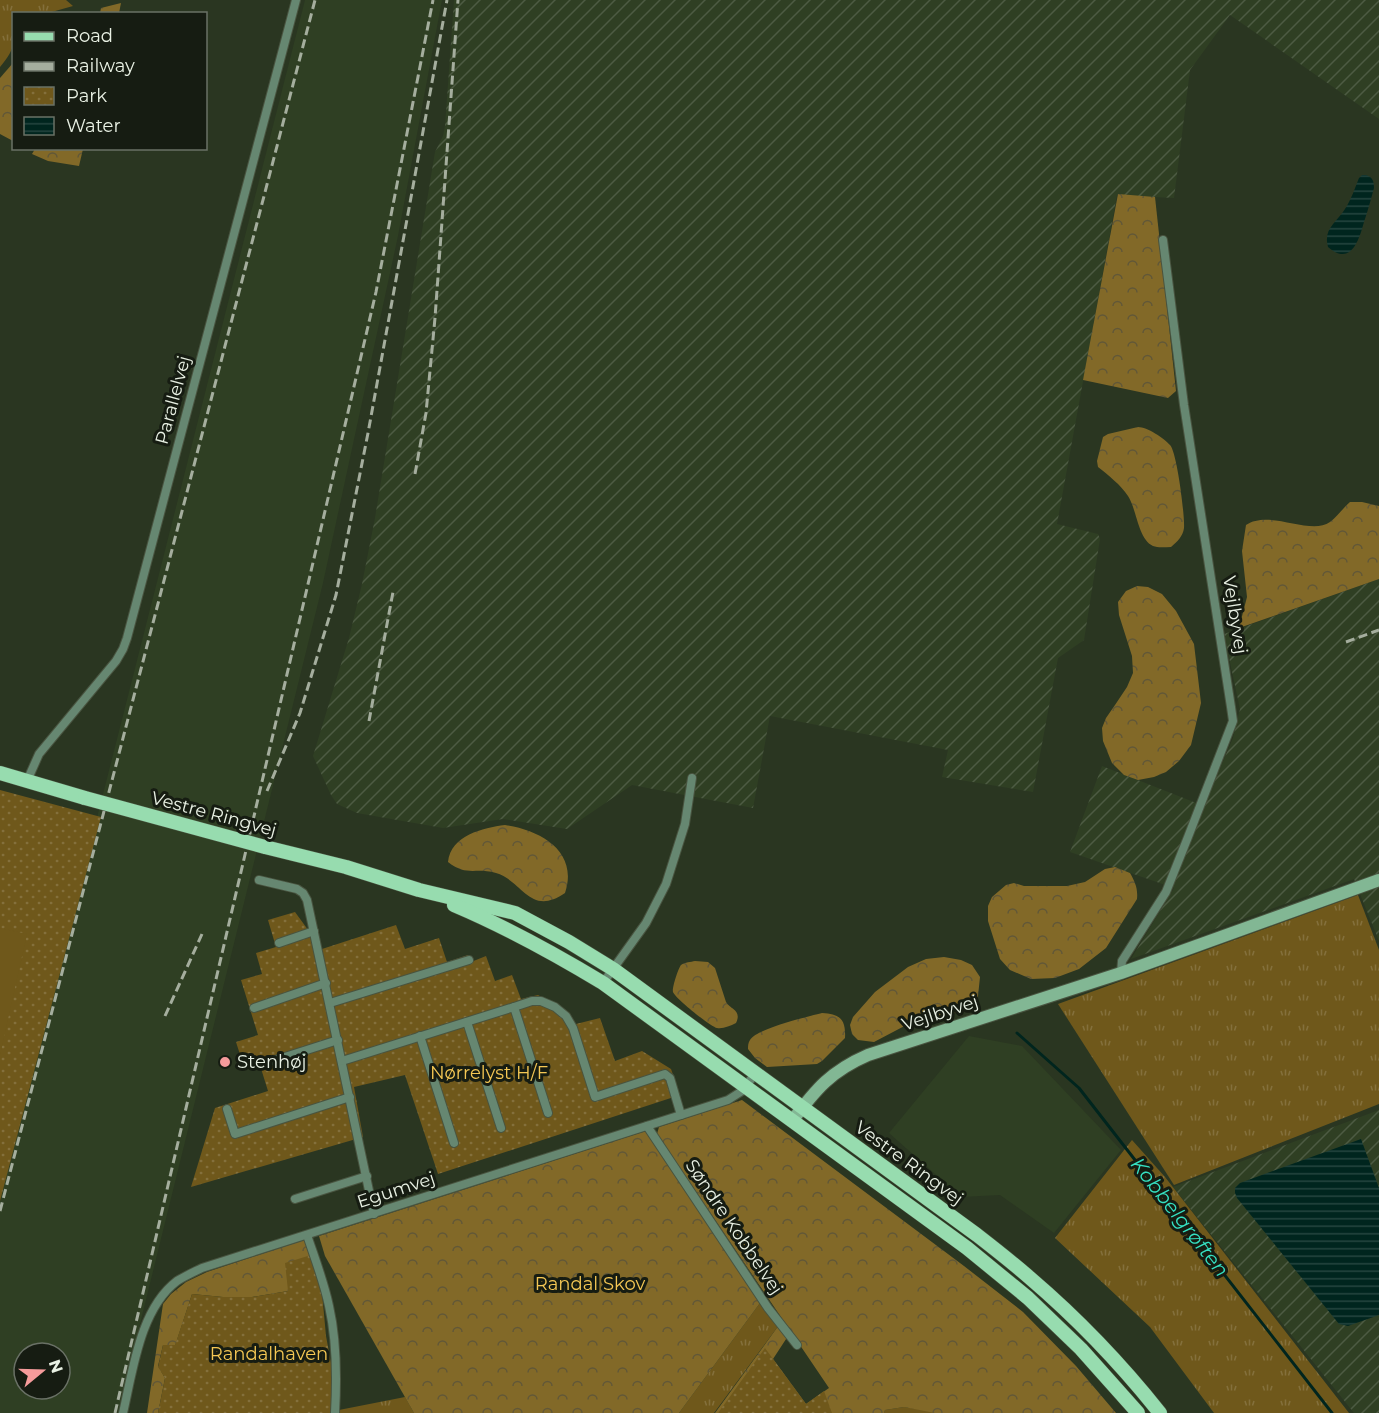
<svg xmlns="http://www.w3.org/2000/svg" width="1379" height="1413" font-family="Montserrat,sans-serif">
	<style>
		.built { fill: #2f3f23; fill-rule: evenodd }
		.industrial { fill: url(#industrial-furrows) }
		.grass { fill: url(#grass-tufts) }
		.forest { fill: url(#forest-crowns) }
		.park { fill: url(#park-dots) }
		.pitch { fill: #6f581b }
		.water { fill: url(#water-rules) }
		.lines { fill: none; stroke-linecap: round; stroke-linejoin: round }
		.stream { stroke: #00251e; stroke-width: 3 }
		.street-casing { stroke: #495440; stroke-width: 10 }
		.secondary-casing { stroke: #495440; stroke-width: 14 }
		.primary-casing { stroke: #495440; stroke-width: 15 }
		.street { stroke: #668771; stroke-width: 8 }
		.secondary { stroke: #82b794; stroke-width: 12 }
		.primary { stroke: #97dcaf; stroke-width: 14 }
		.rail { stroke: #a5ae9e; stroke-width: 3; stroke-dasharray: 9 4.5; stroke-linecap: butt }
		.primary-bridge-casing { stroke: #495440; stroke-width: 15; stroke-linecap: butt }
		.primary-bridge { stroke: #97dcaf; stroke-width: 14 }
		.poi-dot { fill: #f59b9b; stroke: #161c12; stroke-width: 2 }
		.labels { text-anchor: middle; stroke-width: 6; stroke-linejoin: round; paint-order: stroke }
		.street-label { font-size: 18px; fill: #e9f1e4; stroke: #161c12 }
		.poi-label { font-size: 18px; fill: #e9f1e4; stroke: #161c12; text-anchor: start }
		.park-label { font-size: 18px; fill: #f4c754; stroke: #161c12 }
		.water-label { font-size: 20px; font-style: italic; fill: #35e0c2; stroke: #161c12 }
	</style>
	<defs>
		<pattern id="industrial-furrows" width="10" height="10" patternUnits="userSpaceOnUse" patternTransform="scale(1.5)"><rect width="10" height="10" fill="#2f3f23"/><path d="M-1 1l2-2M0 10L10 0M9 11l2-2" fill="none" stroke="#4d5b43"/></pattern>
		<pattern id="grass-tufts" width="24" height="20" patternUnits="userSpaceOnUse" patternTransform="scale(1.5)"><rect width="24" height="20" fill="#6f581b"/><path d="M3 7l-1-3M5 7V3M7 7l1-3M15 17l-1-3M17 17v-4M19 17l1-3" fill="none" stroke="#84703c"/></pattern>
		<pattern id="forest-crowns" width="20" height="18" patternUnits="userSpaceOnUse" patternTransform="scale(1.5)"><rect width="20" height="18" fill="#826928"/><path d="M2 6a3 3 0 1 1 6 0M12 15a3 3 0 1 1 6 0" fill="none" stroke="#615737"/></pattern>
		<pattern id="park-dots" width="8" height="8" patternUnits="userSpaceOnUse" patternTransform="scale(1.5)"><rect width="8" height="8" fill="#6f581b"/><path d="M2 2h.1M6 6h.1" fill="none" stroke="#84703c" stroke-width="1.8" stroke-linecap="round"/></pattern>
		<pattern id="water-rules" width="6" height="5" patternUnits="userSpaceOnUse" patternTransform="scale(1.5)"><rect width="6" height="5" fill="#00251e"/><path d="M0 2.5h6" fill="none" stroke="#25453f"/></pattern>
	</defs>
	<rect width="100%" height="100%" fill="#2a3621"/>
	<g class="built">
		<path d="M305 0H442L398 236 323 583 118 1413H0V1199ZM24 1353H60V1389H24Z"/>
		<path d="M969 1036 1022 1046 1121 1150 1054 1233 1000 1195 961 1197 889 1133Z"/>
	</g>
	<g class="industrial">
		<path d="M454 0H1379V119L1230 15 1190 70 1174 198 1117 195 1057 524 1098 534 1100 539 1084 640 1058 658 1033 792 942 777 948 750 770 716 753 808 632 785 567 829 503 819 443 828 357 813 337 804 331 795 313 756 349 638 362 584 375 518 435 152 443 136 445 126Z"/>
		<path d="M1379 579V941L1354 879 1131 959 1174 888 1070 852 1102 766 1204 806 1233 738 1240 709 1224 634Z"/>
		<path d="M1379 1110V1413H1354L1173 1187Z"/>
	</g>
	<g class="grass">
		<path d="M0 0H66L73 6 48 13 14 14C14 39 18 46 0 67Z"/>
		<path d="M1358 895 1379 950V1104L1174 1185 1058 1004Z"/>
		<path d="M1132 1140 1165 1177 1349 1413H1214L1150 1327 1055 1238Z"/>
		<path d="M760 1303 779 1325 714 1413H679Z"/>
		<path d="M405 1397 414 1413H339V1410Z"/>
		<path d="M904 1407 931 1411 935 1413H884L885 1410Z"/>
	</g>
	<g class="forest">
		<path d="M121 3 119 13H100L101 8Z"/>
		<path d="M13 63 14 141H13L0 134V78Z"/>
		<path d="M35 149V148L83 149 79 166 48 161 32 154Z"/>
		<path d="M1118 194 1155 197 1176 391 1168 398 1083 380Z"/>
		<path d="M1138 427C1147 427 1164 438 1170 445 1177 452 1185 517 1184 528 1183 536 1177 542 1171 547 1165 547 1158 548 1153 546 1138 539 1137 510 1128 496 1121 485 1108 475 1098 467L1097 461 1103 437 1108 434Z"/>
		<path d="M1350 502H1362L1379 506V579L1239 628 1247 597 1242 551 1246 525C1270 509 1310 536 1330 522 1337 517 1343 508 1350 502Z"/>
		<path d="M1137 586 1148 587 1162 594 1176 611 1194 644 1201 703 1191 745 1179 761 1166 772 1154 777 1138 780 1124 775 1112 763 1103 741 1102 728 1106 718 1115 705 1127 687 1133 673 1132 656 1119 615 1118 602 1126 591Z"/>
		<path d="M505 825C540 830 579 851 565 893 530 917 523 881 496 873 475 867 467 877 448 862 451 835 483 828 505 825Z"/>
		<path d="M1115 867 1130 873C1135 882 1138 888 1137 899L1106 948 1079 969 1055 978 1031 979 1010 970 1000 959 988 921V906L992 897 1006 885 1014 883 1024 886H1067L1085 882 1105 869Z"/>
		<path d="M944 957 961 960 972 965 980 977 978 996 975 1004 968 1009 955 1013 914 1021 874 1042 858 1040 852 1034 850 1025 853 1017 875 992 908 967 926 959Z"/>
		<path d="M695 961 708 962 715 968 726 1002C731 1010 742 1010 736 1023 730 1026 723 1029 717 1028 711 1027 676 999 673 992 672 988 678 969 681 965 685 962 691 962 695 961Z"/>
		<path d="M822 1013C840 1014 846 1019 845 1038L822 1061 817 1064 767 1067 755 1058 748 1049C748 1046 748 1043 750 1040 758 1028 807 1017 822 1013Z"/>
		<path d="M742 1100 964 1266 1023 1312 1076 1366 1116 1413H935L904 1407 885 1410 884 1413H715L779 1325 788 1336 773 1359 806 1404 829 1388 657 1134 659 1127Z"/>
		<path d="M646 1131 760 1303 679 1413H414L325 1256 319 1236Z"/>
		<path d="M304 1240 311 1255 288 1291 252 1297H223L192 1294 175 1346 163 1345 158 1366 165 1378 158 1413H147L163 1304 171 1294 186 1282 207 1272Z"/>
	</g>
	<g class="park">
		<path d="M0 790 101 817 0 1201Z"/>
		<path d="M295 912 322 949 396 925 405 949 439 938 447 962 468 955 471 962 486 956 495 981 512 975 521 999 538 995 565 1010 576 1024 600 1018 615 1061 642 1051 671 1069 680 1095 438 1174 405 1075 354 1087 363 1137 191 1187 215 1108 268 1091 259 1062 244 1067 236 1042 258 1035 241 980 262 974 256 953 276 947 268 920Z"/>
		<path d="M311 1255 321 1282 326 1336 331 1363 332 1396 331 1413H158L165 1378 158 1367 163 1345H175L192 1294 223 1297H252L288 1291 285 1263Z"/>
		<path d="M765 1348 806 1404 824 1391 832 1413H718Z"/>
	</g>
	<path class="pitch" d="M0 928 27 934 0 1055Z"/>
	<g class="water">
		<path d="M1362 175H1366C1373 177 1374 182 1374 188 1371 199 1368 210 1364 222 1359 240 1351 267 1328 247 1323 229 1336 223 1345 209 1351 200 1355 188 1359 178Z"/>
		<path d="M1361 1139 1379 1188V1315L1348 1326 1339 1324 1237 1198 1235 1193V1188L1240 1183Z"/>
	</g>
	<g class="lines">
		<path class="stream" d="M1017 1033 1079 1088 1332 1413"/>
		<g class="street-casing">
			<g id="street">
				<path d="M27 781 39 754 116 661 123 649 127 638 296 0"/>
				<path d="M259 880 297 889 303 893 307 900 374 1214"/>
				<path d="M279 943 314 931"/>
				<path d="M1121 973 1122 961 1166 892 1188 837 1233 721 1231 707 1184 405 1163 240"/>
				<path d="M603 983 646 923 666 884 685 824 692 778"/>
				<path d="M330 1003 469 960"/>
				<path d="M514 1007 532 1001H541L555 1007 566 1016 573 1028 595 1097 665 1074 670 1078 681 1115"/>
				<path d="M254 1008 326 983"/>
				<path d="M467 1022 501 1128"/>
				<path d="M420 1036 454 1143"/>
				<path d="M342 1061 514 1007 548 1113"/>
				<path d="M266 1063 338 1040"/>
				<path d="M227 1109 235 1134 350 1097"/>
				<path d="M647 1126 768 1308 797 1345"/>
				<path d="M295 1199 367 1176"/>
				<path d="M307 1235C315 1259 324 1282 329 1306 337 1341 337 1378 335 1413"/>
				<path d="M123 1413C133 1370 140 1309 177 1281 185 1276 194 1272 202 1268L728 1100 742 1091 755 1074"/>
			</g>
		</g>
		<g class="secondary-casing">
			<path id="secondary" d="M792 1121C816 1089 831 1071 868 1055L1121 973 1379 880"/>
		</g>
		<g class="primary-casing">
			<g id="primary">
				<path d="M0 773 85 798"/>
				<path d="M265 847 346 867 419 890 515 913 569 942 613 969 977 1235C995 1249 1013 1263 1030 1278 1078 1319 1121 1364 1160 1413"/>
				<path d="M454 905C506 927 555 954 603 983L967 1248 1028 1298 1081 1349 1138 1413"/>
			</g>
		</g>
		<use href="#street" class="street"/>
		<use href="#secondary" class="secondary"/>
		<use href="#primary" class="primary"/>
		<g class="rail">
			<path d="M415 474 426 413 435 318 458 0"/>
			<path d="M1346 642 1379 630"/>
			<path d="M369 721 393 592"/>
			<path d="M267 791 300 713 336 595 368 433 447 0"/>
			<path d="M165 1016 202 934"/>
			<path d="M0 1211 315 0"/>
			<path d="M115 1413 376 292 433 0"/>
		</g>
		<g class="primary-bridge-casing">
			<path id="primary-bridge" d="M85 798 265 847"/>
		</g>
		<use href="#primary-bridge" class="primary-bridge"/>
	</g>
	<circle class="poi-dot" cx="225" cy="1062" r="6"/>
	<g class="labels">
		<g class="street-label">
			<text transform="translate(173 400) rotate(-75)" y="6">Parallelvej</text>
			<text transform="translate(1235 615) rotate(81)" y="6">Vejlbyvej</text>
			<text transform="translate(214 814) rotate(15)" y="6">Vestre Ringvej</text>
			<text transform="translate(940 1013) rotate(-18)" y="6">Vejlbyvej</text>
			<text transform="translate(909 1163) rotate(36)" y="6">Vestre Ringvej</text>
			<text transform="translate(396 1190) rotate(-18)" y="6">Egumvej</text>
			<text transform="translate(734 1227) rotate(56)" y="6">Søndre Kobbelvej</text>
		</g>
		<g class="poi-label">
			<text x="237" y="1068">Stenhøj</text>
		</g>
		<g class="park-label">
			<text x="489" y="1079">Nørrelyst H/F</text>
			<text x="590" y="1290">Randal Skov</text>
			<text x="269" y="1360">Randalhaven</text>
		</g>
		<g class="water-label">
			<text transform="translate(1180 1217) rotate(52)" y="7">Kobbelgrøften</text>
		</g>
	</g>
	<rect x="12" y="12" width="195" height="138" fill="#161c12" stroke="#6a7166" stroke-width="1.5"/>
	<rect x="24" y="32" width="30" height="9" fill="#97dcaf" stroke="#6a7166" stroke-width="1.5"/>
	<text x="66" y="42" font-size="18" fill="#e9f1e4">Road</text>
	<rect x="24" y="62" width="30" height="9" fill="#a5ae9e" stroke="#6a7166" stroke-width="1.5"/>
	<text x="66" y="72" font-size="18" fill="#e9f1e4">Railway</text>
	<rect x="24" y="87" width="30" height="18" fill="url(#park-dots)" stroke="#6a7166" stroke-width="1.5"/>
	<text x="66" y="102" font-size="18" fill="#e9f1e4">Park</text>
	<rect x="24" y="117" width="30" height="18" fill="url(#water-rules)" stroke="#6a7166" stroke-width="1.5"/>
	<text x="66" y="132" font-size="18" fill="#e9f1e4">Water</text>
	<g transform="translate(42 1371) rotate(71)"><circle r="28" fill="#161c12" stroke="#6a7166" stroke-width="1.5"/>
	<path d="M0-4.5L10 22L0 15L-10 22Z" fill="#f59b9b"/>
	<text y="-9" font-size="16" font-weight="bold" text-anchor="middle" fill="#e9f1e4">N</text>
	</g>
</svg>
